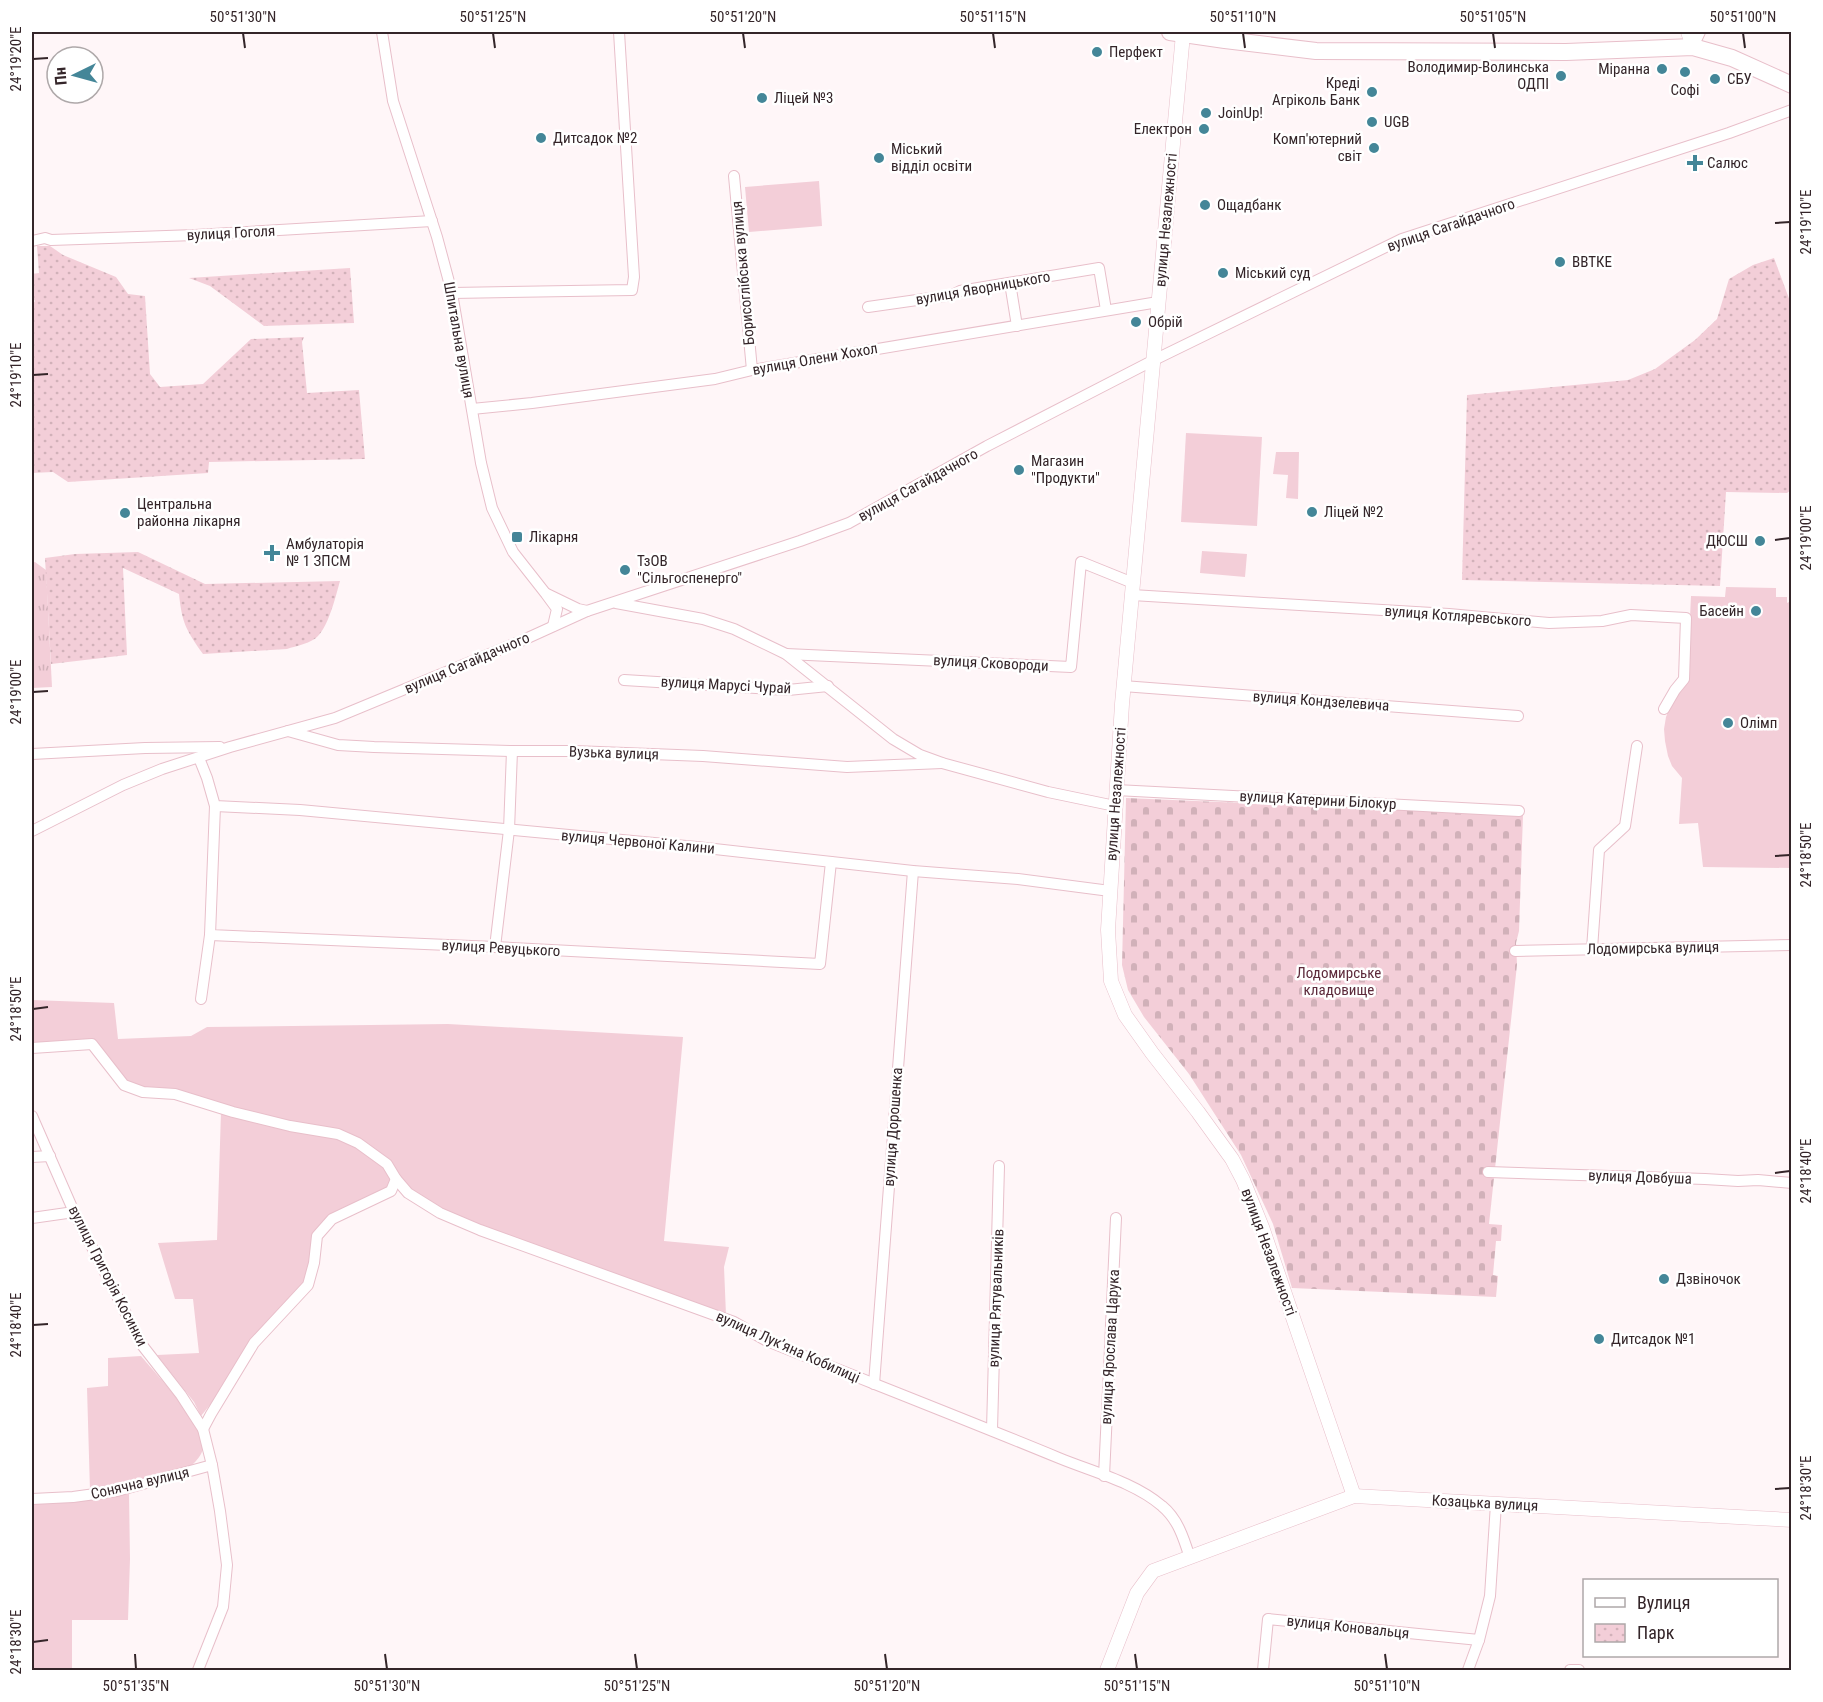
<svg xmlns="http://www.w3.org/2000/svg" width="1823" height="1702" font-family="'Roboto Condensed',sans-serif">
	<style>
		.grass { fill: url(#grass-tufts) }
		.cemetery { fill: url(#cemetery-stones) }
		.park { fill: url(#park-dots) }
		.garden { fill: #f3ced8 }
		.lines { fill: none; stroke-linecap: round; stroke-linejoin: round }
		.minor-casing { stroke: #e8bfca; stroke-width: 12 }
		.tertiary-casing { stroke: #e8bfca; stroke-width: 15 }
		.primary-casing { stroke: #e8bfca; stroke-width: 18 }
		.minor { stroke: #fff; stroke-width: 10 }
		.tertiary { stroke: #fff; stroke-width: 14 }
		.primary { stroke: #fff; stroke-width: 16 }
		.ticks { fill: none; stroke: #342529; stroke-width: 2 }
		.poi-dot { fill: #448698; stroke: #fff; stroke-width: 2 }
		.labels { text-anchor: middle; stroke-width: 5; stroke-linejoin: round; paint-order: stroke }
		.poi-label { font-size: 15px; fill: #342529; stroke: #fff; text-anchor: start }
		.street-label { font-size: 15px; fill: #342529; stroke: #fff }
		.park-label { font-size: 15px; fill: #5d2a3b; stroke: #fff }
		.neatline { fill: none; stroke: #342529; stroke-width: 2 }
		.ticks-label { font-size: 15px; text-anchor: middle; fill: #342529 }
	</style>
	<defs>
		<pattern id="grass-tufts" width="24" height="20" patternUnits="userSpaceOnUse" patternTransform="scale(1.5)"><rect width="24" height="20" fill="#f3ced8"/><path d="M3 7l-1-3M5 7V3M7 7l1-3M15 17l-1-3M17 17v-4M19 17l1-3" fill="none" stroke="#d1b1b9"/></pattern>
		<pattern id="cemetery-stones" width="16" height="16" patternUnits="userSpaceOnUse" patternTransform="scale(1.5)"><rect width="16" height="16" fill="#f3ced8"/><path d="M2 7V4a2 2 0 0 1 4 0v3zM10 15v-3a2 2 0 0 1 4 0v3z" fill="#d1b1b9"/></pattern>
		<pattern id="park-dots" width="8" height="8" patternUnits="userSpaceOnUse" patternTransform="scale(1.5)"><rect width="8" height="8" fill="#f3ced8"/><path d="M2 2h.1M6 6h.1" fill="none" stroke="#d1b1b9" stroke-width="1.8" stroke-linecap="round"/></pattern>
	</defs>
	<rect width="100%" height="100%" fill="#fff6f8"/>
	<path class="grass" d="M35 562 46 570 52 687 32 688V563Z"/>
	<path class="cemetery" d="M1126 798 1523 815 1519 931 1516 943 1517 965 1489 1224 1502 1225 1501 1241H1496L1493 1275 1498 1276 1496 1297 1292 1288 1273 1224 1241 1155 1189 1074 1144 1017 1128 990 1122 965Z"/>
	<g class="park">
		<path d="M37 246H50L63 255 116 277 128 294 145 296 150 374 160 387 203 384 251 339 304 337 302 342 307 393 359 390 365 459 209 462 208 473 68 482 53 472 32 473V305L35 301 32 297V274L39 273Z"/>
		<path d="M1774 258 1791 304V490L1787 493 1726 492 1720 586 1462 580 1467 395 1628 380 1655 369 1695 340 1717 319 1729 279 1753 265Z"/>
		<path d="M350 268 354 323 264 326 210 286 189 278Z"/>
		<path d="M138 552 205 584 340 581C336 595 329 625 318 636 312 643 296 646 287 649L203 654C186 630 182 623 179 594L123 568 127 655 51 664 45 558 75 554Z"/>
	</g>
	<g class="garden">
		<path d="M819 181 822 226 749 232 745 187Z"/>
		<path d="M1186 433 1262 437 1257 526 1181 522Z"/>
		<path d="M1276 452H1299L1298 499 1286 498 1288 475 1273 474Z"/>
		<path d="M1202 551 1247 554 1245 577 1200 573Z"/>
		<path d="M1726 587 1776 588V597H1787V603L1791 601V868L1703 867 1698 823 1679 824 1682 778 1672 766 1668 756 1665 741 1664 729 1666 717 1673 699 1687 681 1691 596 1725 597Z"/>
		<path d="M32 1000 114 1003 118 1039 191 1036 207 1027 448 1024 683 1037 664 1241 729 1247 724 1267 726 1315 452 1215 427 1201 388 1171 391 1182 389 1190 354 1205 316 1236 306 1285 201 1416 194 1402 157 1355 199 1353 193 1299H175L158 1243 217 1240 221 1112 126 1083 94 1041 32 1045Z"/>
		<path d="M141 1356C155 1373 207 1428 203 1449 201 1456 197 1460 192 1465L116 1488 90 1491 87 1388 108 1386V1358Z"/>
		<path d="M129 1494 130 1559 128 1620H72V1670H32V1503L75 1501Z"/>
	</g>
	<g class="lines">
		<g class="minor-casing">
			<g id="minor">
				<path d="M382 32 393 101 437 237 452 293 481 463 492 508 513 552 546 594 557 609 553 626"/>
				<path d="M1693 47 1700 32"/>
				<path d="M734 176 752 370"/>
				<path d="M32 241 45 238 51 240 195 235 432 221"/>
				<path d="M1010 283 1017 326"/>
				<path d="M452 293 632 290 634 277 619 32"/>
				<path d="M868 307 952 295 960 291 1099 268 1106 310"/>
				<path d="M472 409 532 403 715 379 752 370 1158 302"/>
				<path d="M547 594 578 609 587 611"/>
				<path d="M1132 595 1449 614 1549 623 1602 621 1631 615 1686 618 1684 679 1675 690 1664 709"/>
				<path d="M616 603 703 619 734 629 786 654 893 739 920 755 942 763 1048 792 1115 806"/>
				<path d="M786 654 1071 667 1081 562 1133 583"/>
				<path d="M624 680 788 690 828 686"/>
				<path d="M1123 686 1518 716"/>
				<path d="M288 731 338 745 374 747 512 751H574L703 756 847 767 942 763"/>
				<path d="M32 754 145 748 220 747"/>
				<path d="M199 758 207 778 215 806 300 810 697 847 913 871 1018 879 1110 891"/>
				<path d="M1116 790 1519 811"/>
				<path d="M215 806 210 935 495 947 820 964 831 862"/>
				<path d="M32 831 123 785 162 769 230 747 335 718 521 641 587 611 800 541 849 523 987 446 1152 361 1402 239 1729 133 1792 110"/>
				<path d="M495 947 509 830 512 751"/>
				<path d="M1592 949 1599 850 1625 826 1637 746"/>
				<path d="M1515 951 1792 945"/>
				<path d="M201 999 210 935"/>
				<path d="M32 1048 92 1044 124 1085 143 1092 175 1094 233 1112 290 1126 338 1134 358 1143 387 1164 396 1179 408 1193 440 1213 480 1230 734 1322 767 1341C864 1380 962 1418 1059 1458 1093 1472 1134 1482 1162 1506 1178 1519 1184 1539 1190 1558"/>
				<path d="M32 1116 74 1212 142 1345 181 1395 203 1429 212 1465 220 1511 227 1565 223 1607 198 1670"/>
				<path d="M32 1157 50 1156"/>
				<path d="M1488 1172 1705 1179 1738 1181 1758 1180 1792 1183"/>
				<path d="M32 1218 74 1212"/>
				<path d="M874 1384 913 871"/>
				<path d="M203 1429 211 1414 254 1343 308 1285 314 1263 317 1236 332 1219 391 1191 396 1179"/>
				<path d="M992 1430 999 1166"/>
				<path d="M1104 1476 1116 1218"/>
				<path d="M32 1499 73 1497 117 1491 212 1465"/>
				<path d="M1263 1670 1268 1619 1479 1640"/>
				<path d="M1468 1670 1479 1640 1490 1596 1496 1504"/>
				<path d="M1570 1670H1579"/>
			</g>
		</g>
		<g class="tertiary-casing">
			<g id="tertiary">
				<path d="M1688 32 1693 47"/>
				<path d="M1183 34 1122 704 1108 930 1111 981 1125 1015 1152 1053 1198 1112 1232 1159 1243 1180 1262 1227 1354 1496"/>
				<path d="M1107 1670 1137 1593 1153 1571 1354 1496 1792 1520"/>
			</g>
		</g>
		<g class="primary-casing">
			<path id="primary" d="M1170 32 1225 40 1316 51 1566 52 1693 47 1732 58 1792 85"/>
		</g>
		<use href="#minor" class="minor"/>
		<use href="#tertiary" class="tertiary"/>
		<use href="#primary" class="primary"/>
	</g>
	<path class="ticks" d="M243 33 245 48M493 33 495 48M743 33 745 48M993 33 995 48M1243 33 1245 48M1493 33 1495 48M1743 33 1745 48M33 59 48 58M1775 223 1790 222M33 375 48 374M1775 540 1790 538M33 692 48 691M1775 856 1790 855M33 1009 48 1007M1775 1173 1790 1171M33 1325 48 1324M1775 1489 1790 1488M33 1642 48 1640M135 1654 136 1669M385 1654 387 1669M635 1654 637 1669M885 1654 887 1669M1135 1654 1137 1669M1385 1654 1387 1669"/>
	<g class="poi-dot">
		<circle cx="1097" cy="52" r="6"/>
		<circle cx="1662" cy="69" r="6"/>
		<circle cx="1685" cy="72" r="6"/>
		<circle cx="1561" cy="76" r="6"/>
		<circle cx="1715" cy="79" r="6"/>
		<circle cx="1372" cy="92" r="6"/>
		<circle cx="762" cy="98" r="6"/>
		<circle cx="1206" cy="113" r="6"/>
		<circle cx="1372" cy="122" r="6"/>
		<circle cx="1204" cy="129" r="6"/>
		<circle cx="541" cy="138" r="6"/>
		<circle cx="1374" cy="148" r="6"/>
		<circle cx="879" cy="158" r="6"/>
		<path d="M1692 154h6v6h6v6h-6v6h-6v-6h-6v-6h6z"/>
		<circle cx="1205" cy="205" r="6"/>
		<circle cx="1560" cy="262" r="6"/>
		<circle cx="1223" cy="273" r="6"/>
		<circle cx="1136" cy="322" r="6"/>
		<circle cx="1019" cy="470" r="6"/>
		<circle cx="1312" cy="512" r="6"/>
		<circle cx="125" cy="513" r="6"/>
		<rect x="511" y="531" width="12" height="12" rx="3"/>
		<circle cx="1760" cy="541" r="6"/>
		<path d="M269 544h6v6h6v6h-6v6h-6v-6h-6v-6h6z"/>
		<circle cx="625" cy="570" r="6"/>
		<circle cx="1756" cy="611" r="6"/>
		<circle cx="1728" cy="723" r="6"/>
		<circle cx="1664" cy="1279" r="6"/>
		<circle cx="1599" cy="1339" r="6"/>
	</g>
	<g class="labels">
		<g class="poi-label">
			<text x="1109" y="57">Перфект</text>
			<text x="1549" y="72" text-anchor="end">Володимир-Волинська<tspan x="1549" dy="17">ОДПІ</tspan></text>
			<text x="1650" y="74" text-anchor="end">Міранна</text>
			<text x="1727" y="84">СБУ</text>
			<text x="1360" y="88" text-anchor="end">Креді<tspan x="1360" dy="17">Агріколь Банк</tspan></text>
			<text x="1685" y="95" text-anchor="middle">Софі</text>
			<text x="774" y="103">Ліцей №3</text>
			<text x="1218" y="118">JoinUp!</text>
			<text x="1384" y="127">UGB</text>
			<text x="1192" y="134" text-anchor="end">Електрон</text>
			<text x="553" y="143">Дитсадок №2</text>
			<text x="1362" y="144" text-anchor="end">Комп'ютерний<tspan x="1362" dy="17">світ</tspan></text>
			<text x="891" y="154">Міський<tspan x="891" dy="17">відділ освіти</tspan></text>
			<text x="1707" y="168">Салюс</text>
			<text x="1217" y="210">Ощадбанк</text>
			<text x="1572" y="267">ВВТКЕ</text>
			<text x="1235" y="278">Міський суд</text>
			<text x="1148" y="327">Обрій</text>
			<text x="1031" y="466">Магазин<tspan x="1031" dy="17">"Продукти"</tspan></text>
			<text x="137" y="509">Центральна<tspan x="137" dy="17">районна лікарня</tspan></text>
			<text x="1324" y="517">Ліцей №2</text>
			<text x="529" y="542">Лікарня</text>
			<text x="1748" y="546" text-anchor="end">ДЮСШ</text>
			<text x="286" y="549">Амбулаторія<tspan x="286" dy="17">№ 1 ЗПСМ</tspan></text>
			<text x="637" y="566">ТзОВ<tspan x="637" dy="17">"Сільгоспенерго"</tspan></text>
			<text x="1744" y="616" text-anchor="end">Басейн</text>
			<text x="1740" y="728">Олімп</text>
			<text x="1676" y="1284">Дзвіночок</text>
			<text x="1611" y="1344">Дитсадок №1</text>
		</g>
		<g class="street-label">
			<text transform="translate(1166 220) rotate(-85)" y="5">вулиця Незалежності</text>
			<text transform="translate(1451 225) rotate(-19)" y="5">вулиця Сагайдачного</text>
			<text transform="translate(231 233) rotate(-3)" y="5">вулиця Гоголя</text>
			<text transform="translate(743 273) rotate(-95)" y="5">Борисоглібська вулиця</text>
			<text transform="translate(983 288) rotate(-10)" y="5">вулиця Яворницького</text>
			<text transform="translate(459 340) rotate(80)" y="5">Шпитальна вулиця</text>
			<text transform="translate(815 359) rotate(-10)" y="5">вулиця Олени Хохол</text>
			<text transform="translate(918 485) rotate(-29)" y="5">вулиця Сагайдачного</text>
			<text transform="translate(1458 616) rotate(4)" y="5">вулиця Котляревського</text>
			<text transform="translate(467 663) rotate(-23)" y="5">вулиця Сагайдачного</text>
			<text transform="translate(991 663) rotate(3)" y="5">вулиця Сковороди</text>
			<text transform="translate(726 685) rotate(3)" y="5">вулиця Марусі Чурай</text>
			<text transform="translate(1321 701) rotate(4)" y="5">вулиця Кондзелевича</text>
			<text transform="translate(614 753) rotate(2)" y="5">Вузька вулиця</text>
			<text transform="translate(1116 794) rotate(-86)" y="5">вулиця Незалежності</text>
			<text transform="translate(1318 800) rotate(3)" y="5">вулиця Катерини Білокур</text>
			<text transform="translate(638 842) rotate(5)" y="5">вулиця Червоної Калини</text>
			<text transform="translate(501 948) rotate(3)" y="5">вулиця Ревуцького</text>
			<text transform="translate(1653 948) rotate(-1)" y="5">Лодомирська вулиця</text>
			<text transform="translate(893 1127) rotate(-86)" y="5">вулиця Дорошенка</text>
			<text transform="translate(1640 1177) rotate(2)" y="5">вулиця Довбуша</text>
			<text transform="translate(1269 1252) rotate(70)" y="5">вулиця Незалежності</text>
			<text transform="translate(108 1276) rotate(63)" y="5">вулиця Григорія Косинки</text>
			<text transform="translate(996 1298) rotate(-88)" y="5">вулиця Рятувальників</text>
			<text transform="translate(788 1347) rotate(24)" y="5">вулиця Лукʼяна Кобилиці</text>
			<text transform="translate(1110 1347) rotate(-87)" y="5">вулиця Ярослава Царука</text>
			<text transform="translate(140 1483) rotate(-13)" y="5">Сонячна вулиця</text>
			<text transform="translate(1485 1503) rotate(3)" y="5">Козацька вулиця</text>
			<text transform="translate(1348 1627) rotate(6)" y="5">вулиця Коновальця</text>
		</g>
		<g class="park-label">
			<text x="1339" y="978">Лодомирське<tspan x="1339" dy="17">кладовище</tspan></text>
		</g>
	</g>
	<rect width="1823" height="1702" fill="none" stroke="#ffffff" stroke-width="66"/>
	<rect x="1583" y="1579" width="195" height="78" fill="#ffffff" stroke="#aea8a9" stroke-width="1.5"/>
	<rect x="1595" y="1598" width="30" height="9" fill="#ffffff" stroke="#aea8a9" stroke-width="1.5"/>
	<text x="1637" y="1609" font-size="18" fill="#342529">Вулиця</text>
	<rect x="1595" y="1624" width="30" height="18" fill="url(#park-dots)" stroke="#aea8a9" stroke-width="1.5"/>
	<text x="1637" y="1639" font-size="18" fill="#342529">Парк</text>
	<g transform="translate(75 75) rotate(265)"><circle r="28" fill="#ffffff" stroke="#aea8a9" stroke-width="1.5"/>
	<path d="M0-4.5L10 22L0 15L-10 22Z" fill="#448698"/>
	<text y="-9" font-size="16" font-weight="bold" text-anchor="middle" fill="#342529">Пн</text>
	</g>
	<rect x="33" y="33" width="1757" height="1636" class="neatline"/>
	<g class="ticks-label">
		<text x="243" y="22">50°51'30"N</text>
		<text x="493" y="22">50°51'25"N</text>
		<text x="743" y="22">50°51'20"N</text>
		<text x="993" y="22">50°51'15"N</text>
		<text x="1243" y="22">50°51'10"N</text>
		<text x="1493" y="22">50°51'05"N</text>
		<text x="1743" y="22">50°51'00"N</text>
		<text transform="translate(16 59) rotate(-90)" y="5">24°19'20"E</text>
		<text transform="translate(1806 222) rotate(-90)" y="5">24°19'10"E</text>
		<text transform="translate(16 375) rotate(-90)" y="5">24°19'10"E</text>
		<text transform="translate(1806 538) rotate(-90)" y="5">24°19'00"E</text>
		<text transform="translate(16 692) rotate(-90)" y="5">24°19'00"E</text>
		<text transform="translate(1806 855) rotate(-90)" y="5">24°18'50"E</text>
		<text transform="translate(16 1009) rotate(-90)" y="5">24°18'50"E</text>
		<text transform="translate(1806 1171) rotate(-90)" y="5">24°18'40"E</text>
		<text transform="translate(16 1325) rotate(-90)" y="5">24°18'40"E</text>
		<text transform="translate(1806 1488) rotate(-90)" y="5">24°18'30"E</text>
		<text transform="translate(16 1642) rotate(-90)" y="5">24°18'30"E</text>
		<text x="136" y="1691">50°51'35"N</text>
		<text x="387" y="1691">50°51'30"N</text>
		<text x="637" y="1691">50°51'25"N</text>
		<text x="887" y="1691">50°51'20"N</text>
		<text x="1137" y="1691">50°51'15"N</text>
		<text x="1387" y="1691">50°51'10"N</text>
	</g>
</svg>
